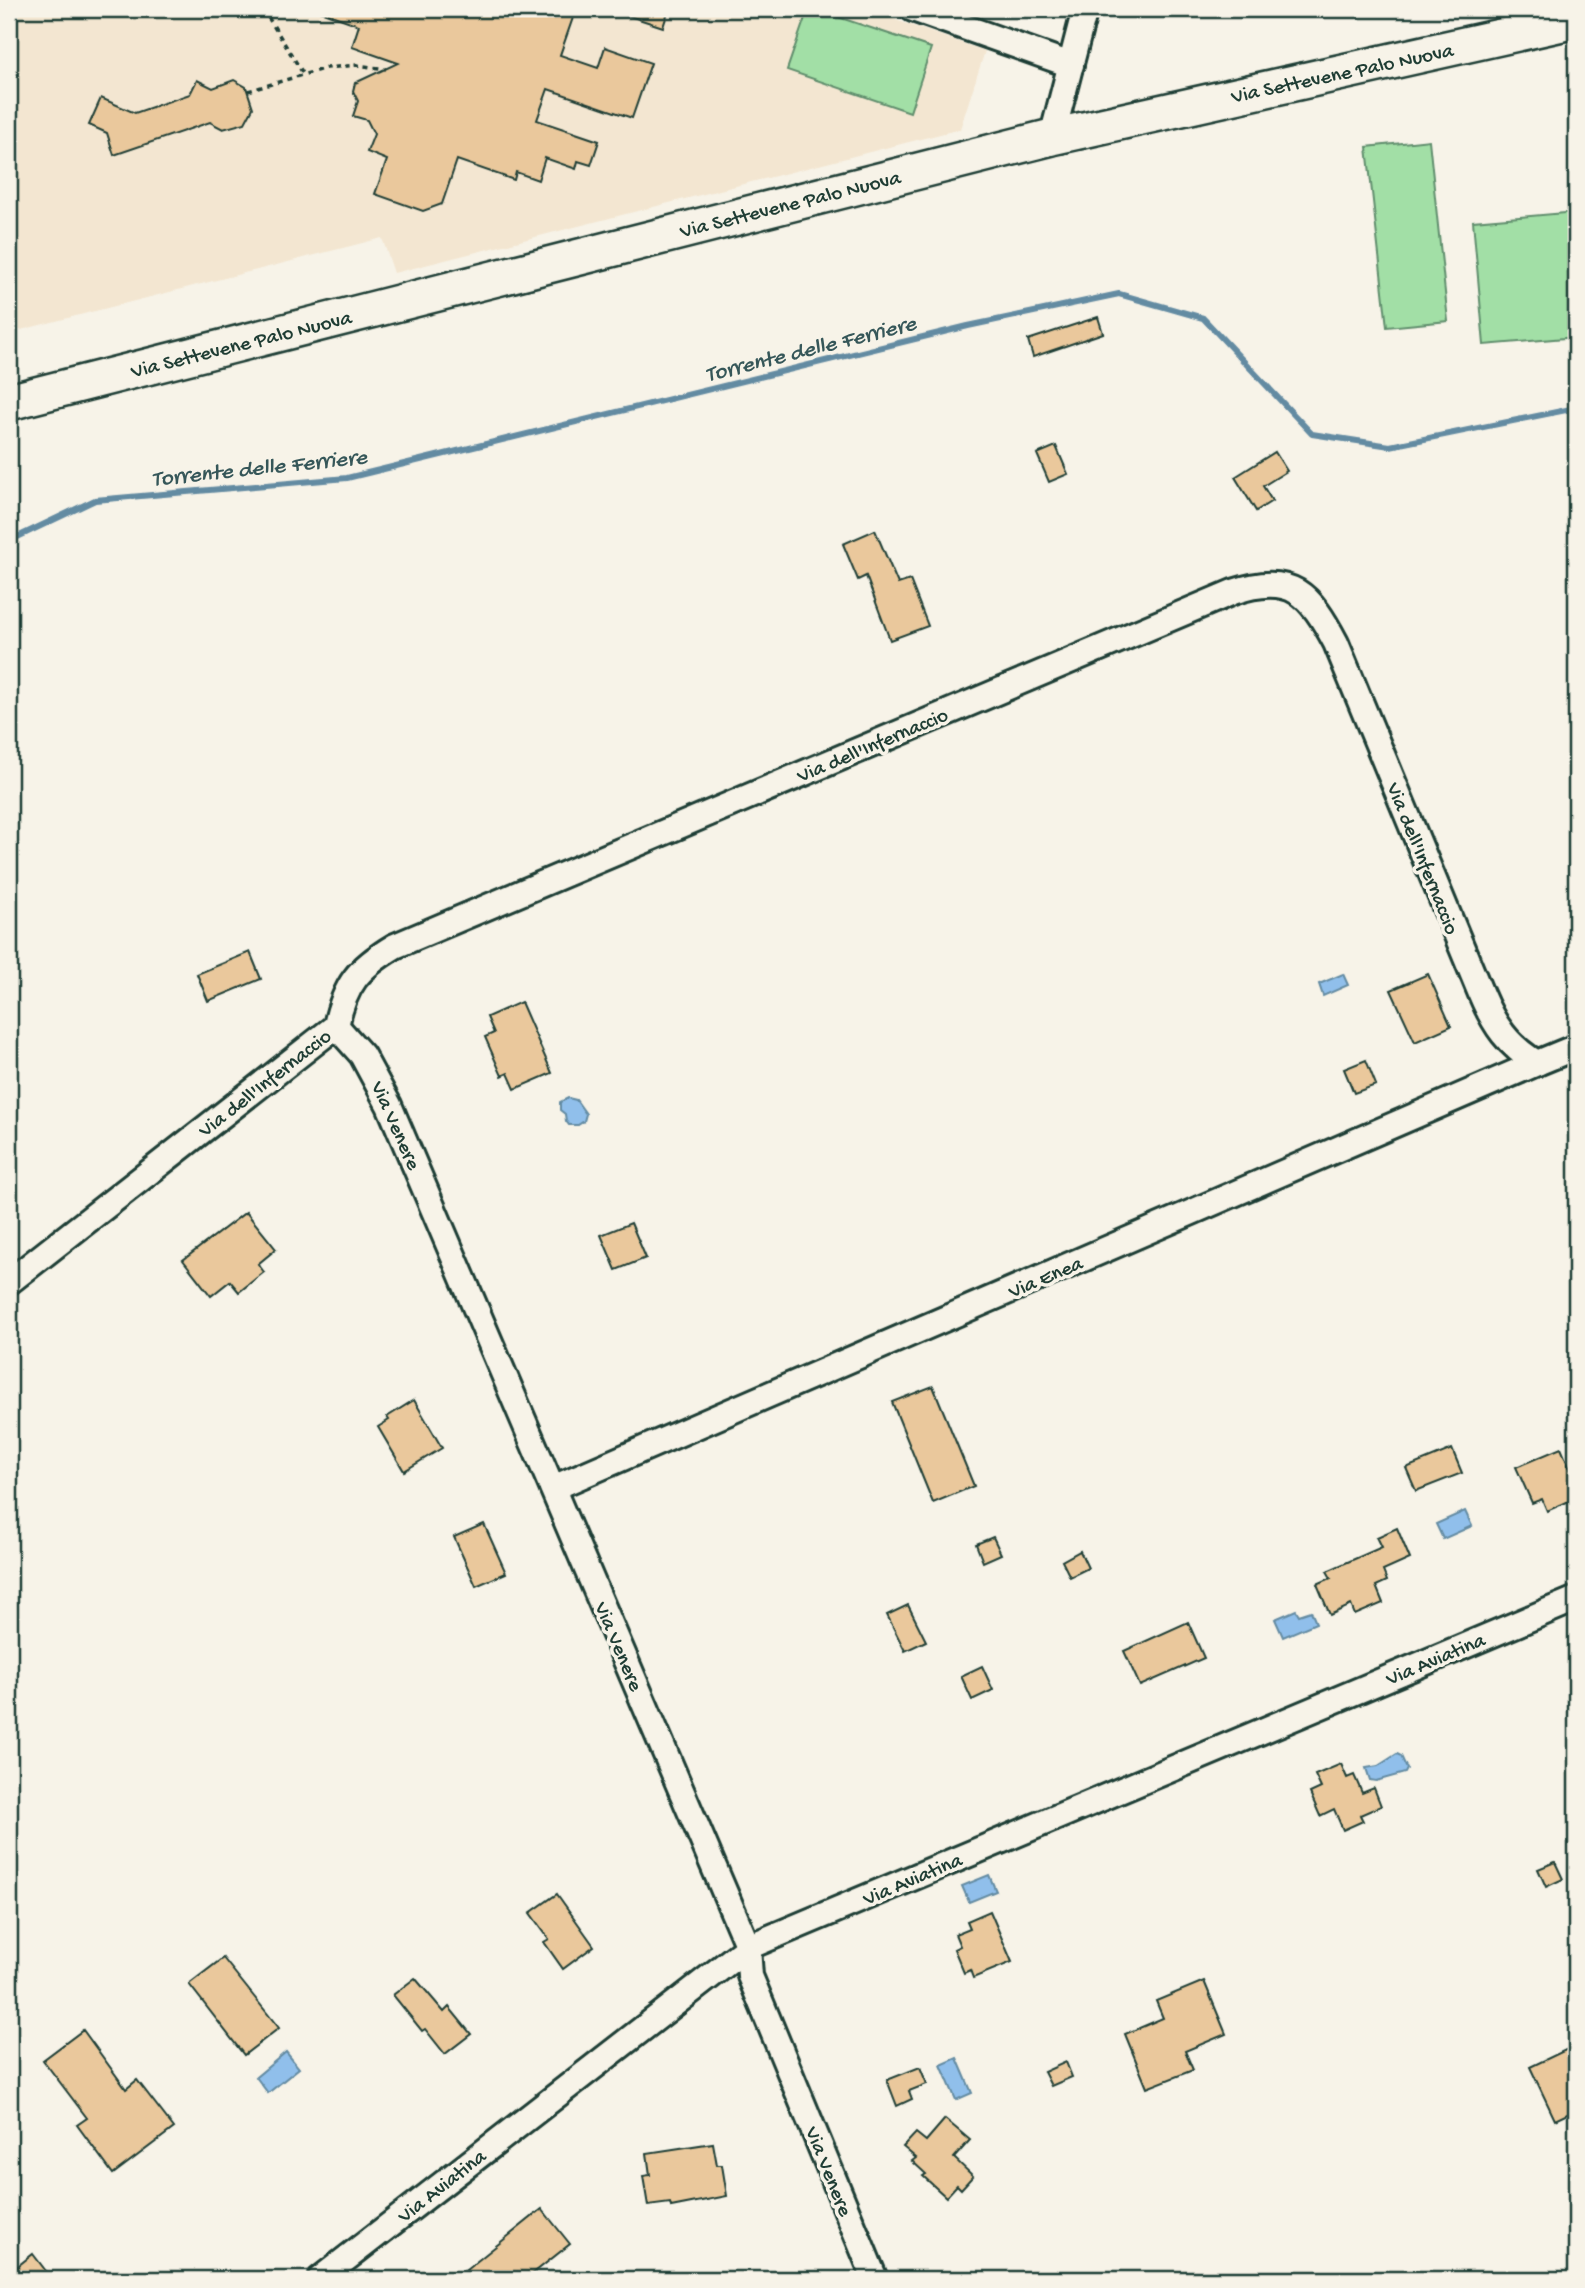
<svg xmlns="http://www.w3.org/2000/svg" width="1585" height="2288" font-family="'Gochi Hand',sans-serif">
	<style>
		.built { fill: #f3e6d1 }
		.green { fill: #a2dfa6; stroke: #608e6d; stroke-width: 2 }
		.water { fill: #90bfeb; stroke: #638ba2; stroke-width: 2 }
		.lines { fill: none; stroke-linecap: round; stroke-linejoin: round }
		.stream { stroke: #638ba2; stroke-width: 6 }
		.building { fill: #eac89c; stroke: #1f3d34; stroke-width: 2 }
		.street-casing { stroke: #1f3d34; stroke-width: 30 }
		.secondary-casing { stroke: #1f3d34; stroke-width: 40 }
		.path { stroke: #1f3d34; stroke-width: 3.5; stroke-dasharray: 5 5; stroke-linecap: butt }
		.street { stroke: #f7f3e8; stroke-width: 24 }
		.secondary { stroke: #f7f3e8; stroke-width: 35 }
		.labels { text-anchor: middle; stroke-width: 7; stroke-linejoin: round; paint-order: stroke }
		.street-label { font-size: 21px; fill: #1f3d34; stroke: #f7f3e8 }
		.water-label { font-size: 23px; font-style: italic; fill: #365759; stroke: #f7f3e8 }
	</style>
	<rect width="100%" height="100%" fill="#f7f3e8"/>
	<filter id="ink" filterUnits="userSpaceOnUse"><feTurbulence type="fractalNoise" baseFrequency=".0143" numOctaves="2"/><feDisplacementMap in="SourceGraphic" scale="14" xChannelSelector="R" yChannelSelector="G"/><feConvolveMatrix kernelMatrix="1 2 1 2 8 2 1 2 1" color-interpolation-filters="sRGB"/></filter>
	<g filter="url(#ink)">
		<path class="built" d="M9 9H864L985 51 960 129 394 273 382 238 9 333Z"/>
		<g class="green">
			<path d="M808 9H814L931 48 910 112 787 70Z"/>
			<path d="M1429 140 1448 321 1387 327 1367 147Z"/>
			<path d="M1576 212V337L1484 345 1473 221Z"/>
		</g>
		<g class="water">
			<path d="M1343 974 1348 985 1323 996 1319 984Z"/>
			<path d="M568 1098 576 1100 586 1114 584 1121 578 1125H569L566 1121 565 1114 560 1110V1102Z"/>
			<path d="M1465 1511 1472 1526 1443 1539 1436 1524Z"/>
			<path d="M1296 1610 1299 1615 1311 1611 1316 1623 1283 1637 1275 1619Z"/>
			<path d="M1397 1754 1401 1756 1407 1769 1405 1773 1376 1781 1370 1780 1366 1768 1378 1766Z"/>
			<path d="M989 1875 996 1891 969 1902 962 1886Z"/>
			<path d="M286 2052 299 2068 268 2093 256 2077Z"/>
			<path d="M957 2058 972 2093 956 2100 941 2065Z"/>
		</g>
		<g class="lines">
			<path class="stream" d="M9 541 95 500 347 478 968 326 1119 294 1203 318 1312 434 1390 446 1576 408"/>
		</g>
		<g class="building">
			<path d="M320 9H459L475 14 477 9H576L560 55 598 68 605 47 651 63 632 118 548 89 537 120 599 141 591 165 578 161 576 169 545 158 538 180 516 172 514 180 457 160 442 204 423 211 375 194 387 160 367 152 374 134 367 120 353 116 358 101 353 91 355 83 398 63 352 47 359 25 320 11Z"/>
			<path d="M617 9H669L663 27 617 12Z"/>
			<path d="M197 80 213 88 234 80 246 87 253 108 245 123 223 129 210 122 114 155 107 133 89 125 101 98 135 113 190 94Z"/>
			<path d="M1098 317 1103 333 1033 357 1028 340Z"/>
			<path d="M1056 446 1068 474 1049 482 1037 454Z"/>
			<path d="M1275 452 1287 471 1263 486 1272 501 1256 511 1235 477Z"/>
			<path d="M875 530 898 584 910 580 928 626 890 640 866 576 858 580 843 544Z"/>
			<path d="M250 952 261 979 208 1001 197 974Z"/>
			<path d="M1428 974 1451 1026 1415 1042 1391 990Z"/>
			<path d="M521 1002 552 1073 515 1089 508 1073 502 1076 485 1037 494 1033 487 1017Z"/>
			<path d="M1366 1060 1376 1085 1354 1093 1344 1069Z"/>
			<path d="M246 1212 276 1249 258 1264 264 1272 239 1292 230 1281 211 1296 183 1260Z"/>
			<path d="M631 1223 646 1258 616 1270 601 1235Z"/>
			<path d="M933 1386 974 1486 933 1503 892 1402Z"/>
			<path d="M414 1400 442 1448 404 1471 378 1427 389 1420 387 1417Z"/>
			<path d="M1561 1448 1576 1483V1498L1547 1511 1542 1499 1532 1503 1516 1467Z"/>
			<path d="M1452 1449 1462 1473 1416 1491 1406 1468Z"/>
			<path d="M484 1524 506 1573 476 1586 454 1537Z"/>
			<path d="M1397 1528 1410 1559 1383 1571 1387 1581 1376 1586 1383 1603 1355 1615 1351 1605 1330 1615 1317 1584 1331 1578 1327 1571 1382 1547 1377 1537Z"/>
			<path d="M993 1537 1001 1554 983 1562 976 1544Z"/>
			<path d="M1080 1551 1088 1568 1070 1577 1062 1561Z"/>
			<path d="M908 1605 926 1641 905 1651 887 1615Z"/>
			<path d="M1188 1622 1204 1658 1140 1686 1124 1651Z"/>
			<path d="M982 1666 993 1690 972 1700 961 1676Z"/>
			<path d="M1341 1764 1347 1778 1354 1775 1362 1793 1374 1788 1381 1806 1360 1815 1363 1821 1343 1830 1334 1809 1320 1816 1310 1793 1321 1788 1315 1775Z"/>
			<path d="M1555 1862 1563 1879 1546 1887 1538 1869Z"/>
			<path d="M557 1894 594 1946 563 1969 544 1942 549 1939 530 1913Z"/>
			<path d="M990 1911 1012 1962 973 1978 970 1970 964 1973 954 1949 960 1946 955 1934 970 1928 967 1921Z"/>
			<path d="M223 1958 279 2028 244 2055 189 1984Z"/>
			<path d="M415 1978 444 2012 449 2007 471 2034 445 2054 425 2029 422 2031 393 1995Z"/>
			<path d="M1204 1981 1226 2034 1185 2051 1193 2070 1147 2088 1125 2034 1163 2018 1156 2001Z"/>
			<path d="M83 2030 126 2089 137 2080 174 2128 113 2174 77 2125 87 2118 43 2060Z"/>
			<path d="M1576 2045V2110L1555 2120 1530 2067Z"/>
			<path d="M1066 2062 1072 2077 1051 2086 1044 2072Z"/>
			<path d="M920 2067 927 2084 909 2091 912 2099 897 2106 887 2080Z"/>
			<path d="M945 2119 970 2140 954 2158 973 2176 961 2189 957 2185 946 2197 923 2176 926 2174 912 2161 916 2158 903 2147 916 2133 926 2141Z"/>
			<path d="M713 2143 717 2165H722L727 2196 671 2207 670 2203 648 2206 643 2176 650 2175 647 2153Z"/>
			<path d="M542 2209 570 2244 526 2279H474L466 2270Z"/>
			<path d="M33 2254 52 2279H9V2273Z"/>
		</g>
		<g class="lines">
			<g class="street-casing">
				<g id="street">
					<path d="M913 9 1071 65"/>
					<path d="M1052 137 1085 9"/>
					<path d="M336 1026 362 1055 389 1105 748 1947 750 1976 875 2279"/>
					<path d="M9 1282 336 1026C345 984 358 968 395 946L1233 592C1292 572 1310 594 1336 643L1481 994C1494 1025 1508 1046 1537 1063L1576 1047"/>
					<path d="M553 1488 1537 1063"/>
					<path d="M320 2279 748 1947 1576 1599"/>
				</g>
			</g>
			<g class="secondary-casing">
				<path id="secondary" d="M9 402 1052 137 1576 20"/>
			</g>
			<g class="path">
				<path d="M263 9 304 75"/>
				<path d="M795 9 807 13"/>
				<path d="M248 91 326 68 357 65 386 69"/>
			</g>
			<use href="#street" class="street"/>
			<use href="#secondary" class="secondary"/>
		</g>
	</g>
	<g class="labels">
		<g class="street-label">
			<text transform="translate(1342 72) rotate(-12)" y="7">Via Settevene Palo Nuova</text>
			<text transform="translate(790 203) rotate(-14)" y="7">Via Settevene Palo Nuova</text>
			<text transform="translate(241 343) rotate(-14)" y="7">Via Settevene Palo Nuova</text>
			<text transform="translate(872 744) rotate(-23)" y="7">Via dell'Infernaccio</text>
			<text transform="translate(1424 858) rotate(68)" y="7">Via dell'Infernaccio</text>
			<text transform="translate(264 1082) rotate(-38)" y="7">Via dell'Infernaccio</text>
			<text transform="translate(397 1125) rotate(66)" y="7">Via Venere</text>
			<text transform="translate(1045 1276) rotate(-23)" y="7">Via Enea</text>
			<text transform="translate(620 1646) rotate(67)" y="7">Via Venere</text>
			<text transform="translate(1435 1658) rotate(-23)" y="7">Via Aviatina</text>
			<text transform="translate(912 1878) rotate(-23)" y="7">Via Aviatina</text>
			<text transform="translate(830 2171) rotate(68)" y="7">Via Venere</text>
			<text transform="translate(441 2185) rotate(-38)" y="7">Via Aviatina</text>
		</g>
		<g class="water-label">
			<text transform="translate(810 347) rotate(-14)" y="8">Torrente delle Ferriere</text>
			<text transform="translate(259 466) rotate(-6)" y="8">Torrente delle Ferriere</text>
		</g>
	</g>
	<rect width="1585" height="2288" fill="none" stroke="#f7f3e8" stroke-width="35"/>
	<rect x="18" y="18" width="1550" height="2253" fill="none" stroke="#1f3d34" stroke-width="2.5" filter="url(#ink)"/>
</svg>
